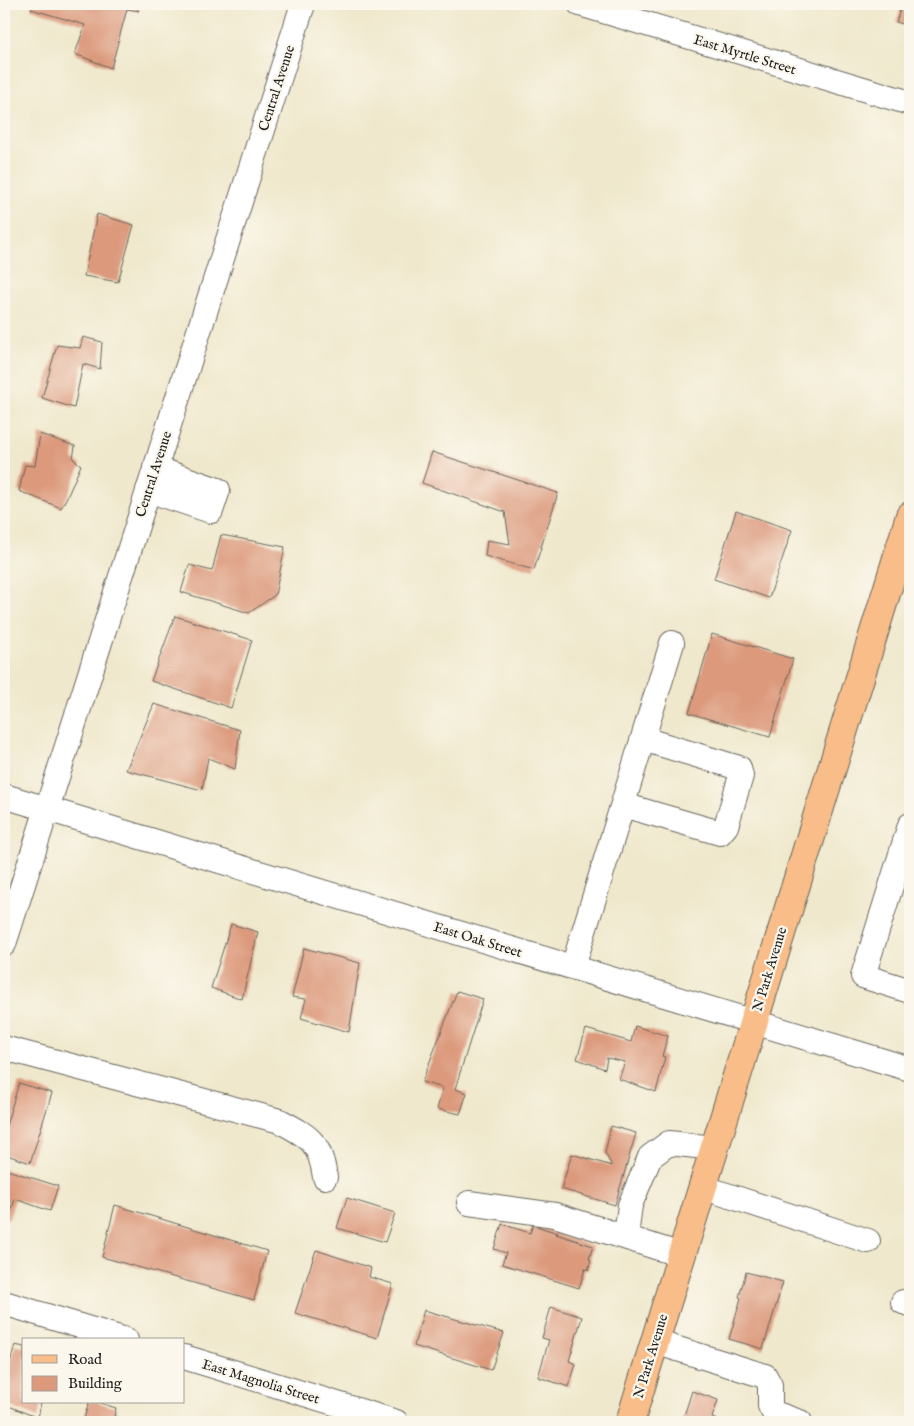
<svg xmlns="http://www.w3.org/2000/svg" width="914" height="1426" font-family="'IM FELL English',serif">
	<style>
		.building { fill: #dc997b }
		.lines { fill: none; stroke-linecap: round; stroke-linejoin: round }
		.minor-casing { stroke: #66635a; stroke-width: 26 }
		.major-casing { stroke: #66635a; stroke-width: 30 }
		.minor { stroke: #fff; stroke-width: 24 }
		.major { stroke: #f8bd89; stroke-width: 28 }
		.labels { text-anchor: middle; stroke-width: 4.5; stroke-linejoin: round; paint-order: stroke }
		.street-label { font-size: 14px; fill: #1c1c1c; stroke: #fbf7ec }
	</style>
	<rect width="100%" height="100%" fill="#fbf7ec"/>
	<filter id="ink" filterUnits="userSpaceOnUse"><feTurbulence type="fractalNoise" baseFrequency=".02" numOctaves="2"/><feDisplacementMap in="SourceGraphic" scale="10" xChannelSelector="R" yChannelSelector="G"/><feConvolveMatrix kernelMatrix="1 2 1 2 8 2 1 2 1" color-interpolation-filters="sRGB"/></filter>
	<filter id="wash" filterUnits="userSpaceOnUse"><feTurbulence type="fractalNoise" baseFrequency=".0096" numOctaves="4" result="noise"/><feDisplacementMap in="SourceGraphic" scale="20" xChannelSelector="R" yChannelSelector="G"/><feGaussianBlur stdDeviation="1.12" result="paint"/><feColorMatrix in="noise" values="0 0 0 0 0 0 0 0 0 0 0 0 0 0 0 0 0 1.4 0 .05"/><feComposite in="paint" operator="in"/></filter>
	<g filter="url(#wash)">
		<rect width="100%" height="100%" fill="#efe8cc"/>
		<g id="blocks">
			<g class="building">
				<path d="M33 4H134L139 11 127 9 111 68 75 54 85 25 31 9Z"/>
				<path d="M902 4H910V26L896 22Z"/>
				<path d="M97 214 134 225 118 282 84 276Z"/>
				<path d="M83 337 102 342 100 369 83 364 74 408 42 398 57 345 80 348Z"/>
				<path d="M40 434 75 446 73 459 81 465 69 493 61 508 19 491 25 465 35 466Z"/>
				<path d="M432 452 558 493 534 570 485 556 487 540 510 544 505 512 422 483Z"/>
				<path d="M736 511 792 530 769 598 714 579Z"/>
				<path d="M221 535 285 547 275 595 249 613 181 592 189 565 212 571Z"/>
				<path d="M175 616 252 640 231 708 151 681Z"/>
				<path d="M712 634 793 659 770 737 689 713Z"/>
				<path d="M154 704 240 730 235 769 208 758 202 790 126 770Z"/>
				<path d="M231 924 258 932 242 999 211 988Z"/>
				<path d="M304 948 360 963 349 1032 301 1018 306 999 292 997Z"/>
				<path d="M457 991 483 999 455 1089 467 1093 460 1114 437 1109 443 1088 422 1082Z"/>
				<path d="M635 1026 668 1036 662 1056 665 1057 656 1092 619 1079 625 1062 607 1058 605 1069 577 1059 586 1029 631 1042Z"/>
				<path d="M19 1083 52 1093 30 1163 4 1154V1132Z"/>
				<path d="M611 1126 636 1133 615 1205 561 1189 572 1154 612 1166 605 1153Z"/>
				<path d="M4 1169 58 1186 50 1211 15 1199 9 1219 4 1218Z"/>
				<path d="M347 1198 395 1213 385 1242 337 1228Z"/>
				<path d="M115 1205 267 1251 254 1300 102 1257Z"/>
				<path d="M502 1224 530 1233 533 1225 558 1233 556 1234 593 1246 589 1259 591 1260 588 1270 585 1269 579 1288 502 1264 506 1253 494 1249Z"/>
				<path d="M316 1250 371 1268 369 1277 393 1284 377 1338 295 1313Z"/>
				<path d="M910 1271V1291L904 1290Z"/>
				<path d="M746 1272 783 1282 763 1349 729 1339 741 1298 739 1297Z"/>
				<path d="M551 1307 582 1317 569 1361 576 1364 569 1387 538 1377 549 1340 542 1338Z"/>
				<path d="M424 1310 504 1333 491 1370 414 1346Z"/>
				<path d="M15 1345 24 1347V1402H41L38 1418 4 1404V1382Z"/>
				<path d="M692 1391 718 1400 712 1418 723 1422H682Z"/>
				<path d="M89 1402H97L116 1408 114 1416 132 1422H83Z"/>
			</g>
		</g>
	</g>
	<g filter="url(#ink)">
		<use href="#blocks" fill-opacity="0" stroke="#66635a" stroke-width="1"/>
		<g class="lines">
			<g class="minor-casing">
				<g id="minor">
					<path d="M580 4 910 103"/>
					<path d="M148 490 211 511 218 490 155 468"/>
					<path d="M4 796 910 1069"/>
					<path d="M623 805 720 833 726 826 741 776 739 768 643 739"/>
					<path d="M910 825 863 976 910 991"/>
					<path d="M4 944 303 4"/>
					<path d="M573 967 672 643"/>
					<path d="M4 1048 280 1121C310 1137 320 1142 325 1177"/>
					<path d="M702 1187 868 1241"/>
					<path d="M469 1203 555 1215 681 1255"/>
					<path d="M626 1237 630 1205 650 1157 669 1143 714 1148"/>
					<path d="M903 1302 910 1304"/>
					<path d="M4 1303 126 1340"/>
					<path d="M655 1342 765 1376 770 1385V1406L774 1413 800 1422"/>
					<path d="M184 1357 396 1422"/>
				</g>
			</g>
			<g class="major-casing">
				<path id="major" d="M630 1422 910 516"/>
			</g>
			<use href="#minor" class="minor"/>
			<use href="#major" class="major"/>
		</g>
	</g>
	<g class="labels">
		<g class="street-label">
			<text transform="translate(745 54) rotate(17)" y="5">East Myrtle Street</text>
			<text transform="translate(276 88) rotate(-72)" y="5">Central Avenue</text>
			<text transform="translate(153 474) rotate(-72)" y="5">Central Avenue</text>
			<text transform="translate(478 939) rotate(17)" y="5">East Oak Street</text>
			<text transform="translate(769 969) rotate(-73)" y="5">N Park Avenue</text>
			<text transform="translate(650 1356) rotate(-73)" y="5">N Park Avenue</text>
			<text transform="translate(261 1381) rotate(17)" y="5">East Magnolia Street</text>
		</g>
	</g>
	<rect width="914" height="1426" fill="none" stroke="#fbf7ec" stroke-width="20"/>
	<rect x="22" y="1338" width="162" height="65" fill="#fbf7ec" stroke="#a29f99"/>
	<rect x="32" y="1355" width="25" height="8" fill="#f8bd89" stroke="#a29f99"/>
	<text x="68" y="1364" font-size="15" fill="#1c1c1c">Road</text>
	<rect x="32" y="1376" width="25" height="15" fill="#dc997b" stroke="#a29f99"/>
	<text x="68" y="1388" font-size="15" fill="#1c1c1c">Building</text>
</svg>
